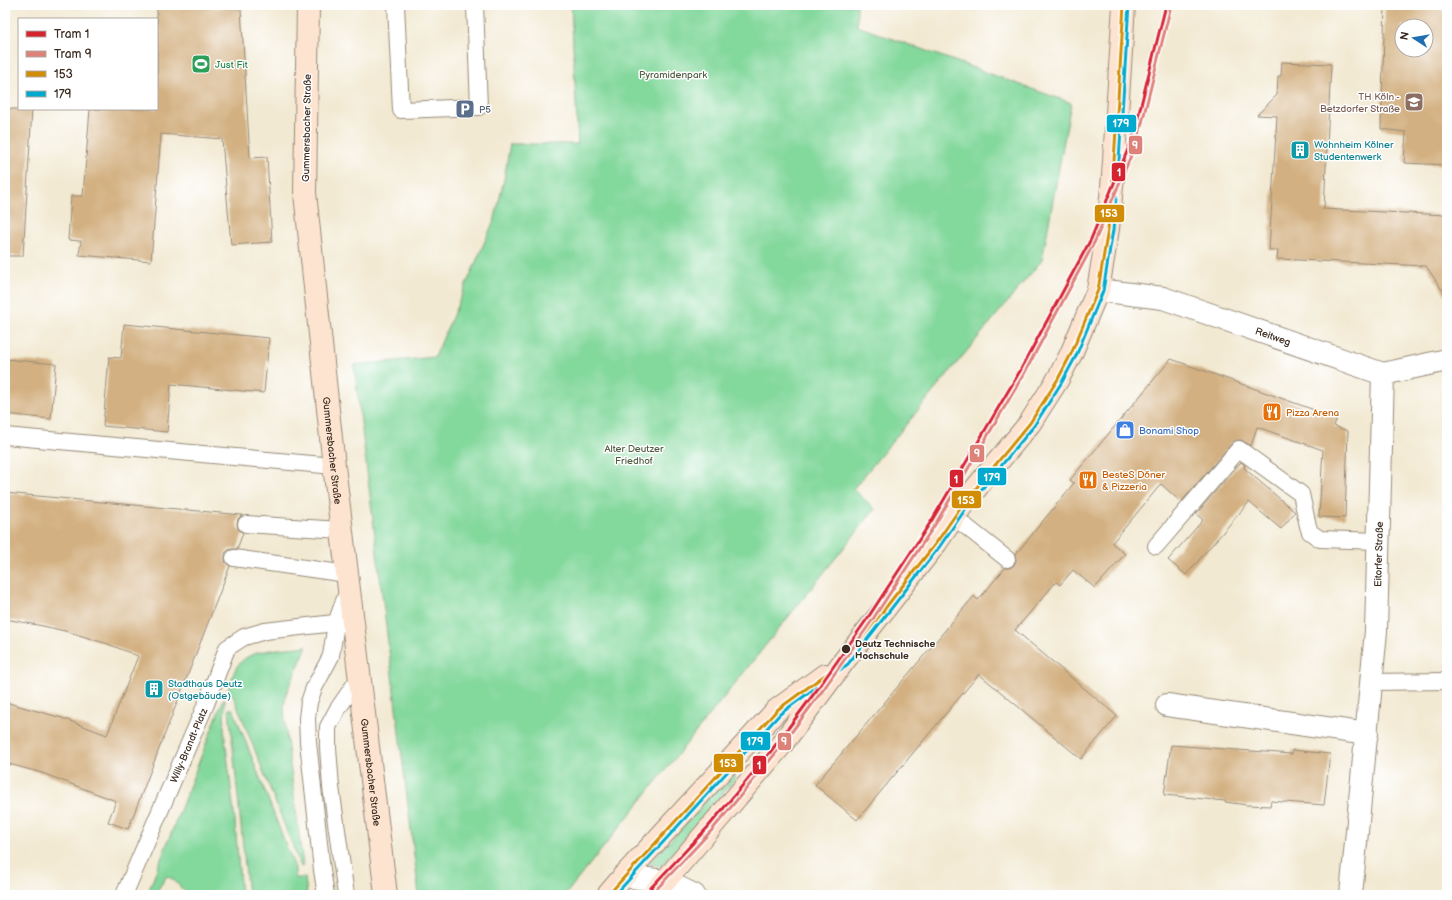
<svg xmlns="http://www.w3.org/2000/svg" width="1452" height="900" font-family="'Balsamiq Sans',sans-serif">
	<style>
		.green { fill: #83d89c; stroke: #5f815d }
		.building { fill: #d3b081; fill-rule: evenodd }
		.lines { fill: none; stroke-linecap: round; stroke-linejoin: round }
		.lane-casing { stroke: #968a78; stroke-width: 18 }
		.street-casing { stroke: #968a78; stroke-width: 24 }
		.secondary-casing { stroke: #968a78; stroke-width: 24 }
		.lane { stroke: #fff; stroke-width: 16 }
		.street { stroke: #fff; stroke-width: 22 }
		.secondary { stroke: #fde4d1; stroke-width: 22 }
		.bus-1-casing { stroke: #fff; stroke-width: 6 }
		.bus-2-casing { stroke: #fff; stroke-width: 6 }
		.bus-1 { stroke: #d18d06; stroke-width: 3 }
		.bus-2 { stroke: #00a9ce; stroke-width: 3 }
		.tram-1-casing { stroke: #fff; stroke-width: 6 }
		.tram-2-casing { stroke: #fff; stroke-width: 6 }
		.tram-1 { stroke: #d52330; stroke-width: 3 }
		.tram-2 { stroke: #dd8279; stroke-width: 3 }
		.stop-dot { fill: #3b2a1e; stroke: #fff; stroke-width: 1.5 }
		.labels { text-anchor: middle; stroke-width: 3; stroke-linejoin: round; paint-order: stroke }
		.leisure-label { font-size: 10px; fill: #27864d; stroke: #fff; text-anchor: start }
		.park-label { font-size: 10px; fill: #515e44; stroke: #fff }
		.education-label { font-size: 10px; fill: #785e54; stroke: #fff; text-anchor: end }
		.service-label { font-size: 10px; fill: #4e5e75; stroke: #fff; text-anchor: start }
		.street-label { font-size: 10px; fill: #3b2a1e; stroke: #fff }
		.culture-label { font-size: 10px; fill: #0d838f; stroke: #fff; text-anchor: start }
		.food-label { font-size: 10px; fill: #c56008; stroke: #fff; text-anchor: start }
		.shop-label { font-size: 10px; fill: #366cbe; stroke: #fff; text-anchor: start }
		.stop-label { font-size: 10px; font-weight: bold; fill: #3b2a1e; stroke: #fff; text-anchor: start }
		.line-badge { stroke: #fff; stroke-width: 1.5 }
		.badge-label { font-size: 11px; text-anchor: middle; font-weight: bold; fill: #fff }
	</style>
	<rect width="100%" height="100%" fill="#fff"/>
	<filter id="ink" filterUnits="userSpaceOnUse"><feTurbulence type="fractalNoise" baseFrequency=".025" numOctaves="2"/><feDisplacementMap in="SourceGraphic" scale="8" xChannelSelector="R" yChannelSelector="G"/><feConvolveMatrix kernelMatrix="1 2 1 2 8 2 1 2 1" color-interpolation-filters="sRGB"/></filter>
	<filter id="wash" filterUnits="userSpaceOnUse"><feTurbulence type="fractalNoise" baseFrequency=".012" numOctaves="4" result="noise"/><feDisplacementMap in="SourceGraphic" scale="16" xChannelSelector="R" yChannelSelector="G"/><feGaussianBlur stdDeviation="0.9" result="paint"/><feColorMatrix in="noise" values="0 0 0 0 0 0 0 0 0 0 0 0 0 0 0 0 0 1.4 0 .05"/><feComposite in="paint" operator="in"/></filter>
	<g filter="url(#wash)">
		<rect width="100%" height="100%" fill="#f2e9d2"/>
		<g class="green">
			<path d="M571 5H857V26L1071 103 1042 260 853 489 875 509 565 895H419L354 365 435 357 495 218 504 180 510 144H578Z"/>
			<path d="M307 646 286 694 284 707 285 724 303 866 301 867 233 695 228 690C231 682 233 671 239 664 251 648 287 649 307 646Z"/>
			<path d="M224 698 225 699 224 729 235 822 241 895H188L174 880 167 876 154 895H147Z"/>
			<path d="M229 709H233L295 868V878H305L307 895H248Z"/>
			<path d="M732 773 734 774 735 779 661 866 649 864Z"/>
		</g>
		<g id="blocks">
			<g class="building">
				<path d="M157 5H180L241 9 250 158 267 157 272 242 231 245 222 139 161 134 151 261 79 255 81 241 68 240 71 196H83L90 109H157Z"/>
				<path d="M1385 5H1447V165L1404 163 1406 132 1381 129ZM1402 26H1426V50H1402Z"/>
				<path d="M1282 62 1331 64 1324 208 1322 209 1447 215V297L1426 266 1277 259 1278 250H1269L1277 116 1257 115 1277 95 1278 76H1281Z"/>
				<path d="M5 109H32L23 256H5Z"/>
				<path d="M124 324 269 338 264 393 171 384 167 432 103 426 109 357 121 358Z"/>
				<path d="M5 359 56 364 51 419 5 414Z"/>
				<path d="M1171 359 1337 418 1334 426 1348 431 1345 518 1319 517 1323 450 1257 427 1251 446 1241 440H1236L1232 443 1181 502 1161 484 1112 543 1125 554 1095 588 1073 570 1060 585 1056 582 1015 630 1117 716 1081 759 979 674 857 820 815 785 974 596 978 600 1005 568H1010L1014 565 1016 560 1015 555 1074 483 1070 480Z"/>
				<path d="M1241 462 1245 465 1244 468 1295 512 1281 529 1249 502 1186 575 1168 560 1203 520 1196 514Z"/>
				<path d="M5 493 242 515 238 519 237 524 238 529 243 533 237 549H230L226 552 225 556V562L230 566 128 829 108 822 116 801 42 773 5 763V702L62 718 107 735 138 656 108 644 69 632 43 626 5 619Z"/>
				<path d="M1171 745 1292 754V750L1330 754 1324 805 1271 801 1270 806 1247 805 1225 802V801L1164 795Z"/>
			</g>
		</g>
	</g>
	<g filter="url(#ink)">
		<use href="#blocks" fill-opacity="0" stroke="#968a78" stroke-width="1"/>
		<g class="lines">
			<g class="lane-casing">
				<g id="lane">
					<path d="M396 5 401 110 479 107 475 5"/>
					<path d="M5 436 334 466"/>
					<path d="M954 517 1007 559"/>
					<path d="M246 524 341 530"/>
					<path d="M1156 546 1239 449 1301 494 1308 526 1310 532 1320 539 1379 541"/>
					<path d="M234 558 347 574"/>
					<path d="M1372 682 1447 681"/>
					<path id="s1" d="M124 895 206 704 227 648 244 637 265 631 352 621"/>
					<path d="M326 895 322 870 308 742 307 718 309 702 314 688 331 656 336 623 348 590"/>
					<path d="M346 895 331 787 328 748V727L337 710 359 678"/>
				</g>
			</g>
			<g class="street-casing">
				<g id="street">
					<path id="s2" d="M1098 290 1163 298 1383 374 1447 360"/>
					<path d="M1167 705 1367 734"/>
					<path d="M624 876 665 881 694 895"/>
					<path id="s3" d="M1351 895 1376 631 1383 374"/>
				</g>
			</g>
			<g class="secondary-casing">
				<g id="secondary">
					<path id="s4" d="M308 5 305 193 334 466 386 895"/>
					<path d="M608 895 624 876 777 710 825 675"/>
					<path d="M653 895 781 745 844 661 936 543 963 504 1030 423 1058 379 1071 354 1098 290 1108 229 1113 176 1124 5"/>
				</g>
			</g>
			<use href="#lane" class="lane"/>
			<use href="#street" class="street"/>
			<use href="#secondary" class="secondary"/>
			<g class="bus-1-casing">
				<path id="bus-1" d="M608 895 777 710 844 661 936 543 963 504 1030 423 1058 379 1071 354 1098 290 1108 229 1113 176 1124 5"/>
			</g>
			<g class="bus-2-casing">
				<path id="bus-2" d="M615 895 780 714 848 664 940 546 967 507 1034 426 1062 382 1076 356 1103 291 1113 230 1118 176 1129 5"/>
			</g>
			<use href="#bus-1" class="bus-1"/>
			<use href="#bus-2" class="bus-2"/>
			<g class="tram-1-casing">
				<path id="tram-1" d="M644 895 708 827 771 751 819 687 867 619 932 520 1020 371 1091 239 1133 137 1166 5"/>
			</g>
			<g class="tram-2-casing">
				<path id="tram-2" d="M651 895 712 830 775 754 823 690 871 622 936 523 1024 374 1095 241 1138 139 1171 6"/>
			</g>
			<use href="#tram-1" class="tram-1"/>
			<use href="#tram-2" class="tram-2"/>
		</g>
	</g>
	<defs>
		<g id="stadium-square" transform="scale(1)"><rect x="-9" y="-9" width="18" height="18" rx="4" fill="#2e9e5b" stroke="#fff"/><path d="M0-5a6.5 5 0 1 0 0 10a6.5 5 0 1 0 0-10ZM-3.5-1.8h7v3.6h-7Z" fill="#fff"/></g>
		<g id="university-square" transform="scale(1)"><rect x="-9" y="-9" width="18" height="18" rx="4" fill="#8d6e63" stroke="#fff"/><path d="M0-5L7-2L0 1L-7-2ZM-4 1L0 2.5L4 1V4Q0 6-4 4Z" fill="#fff"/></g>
		<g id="parking-square" transform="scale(1)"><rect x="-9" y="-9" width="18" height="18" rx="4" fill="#5c6f8a" stroke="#fff"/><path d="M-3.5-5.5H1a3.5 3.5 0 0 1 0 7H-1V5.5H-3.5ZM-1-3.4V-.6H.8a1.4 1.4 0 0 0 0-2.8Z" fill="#fff"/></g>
		<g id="building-square" transform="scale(1)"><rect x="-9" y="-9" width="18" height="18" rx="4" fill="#0f9aa8" stroke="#fff"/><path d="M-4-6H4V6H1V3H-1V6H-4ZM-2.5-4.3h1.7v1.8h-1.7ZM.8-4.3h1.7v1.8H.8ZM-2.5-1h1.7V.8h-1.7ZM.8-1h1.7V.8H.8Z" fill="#fff"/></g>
		<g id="restaurant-square" transform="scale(1)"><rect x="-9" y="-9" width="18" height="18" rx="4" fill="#e8710a" stroke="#fff"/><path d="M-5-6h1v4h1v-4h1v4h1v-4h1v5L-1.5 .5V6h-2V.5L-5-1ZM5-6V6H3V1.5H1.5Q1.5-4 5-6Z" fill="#fff"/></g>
		<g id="shop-square" transform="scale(1)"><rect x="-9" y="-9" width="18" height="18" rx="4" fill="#3f7fe0" stroke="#fff"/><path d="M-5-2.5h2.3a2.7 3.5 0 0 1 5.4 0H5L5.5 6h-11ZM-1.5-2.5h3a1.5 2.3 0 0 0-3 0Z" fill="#fff"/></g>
	</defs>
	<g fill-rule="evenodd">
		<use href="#stadium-square" x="201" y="64"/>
		<use href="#university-square" x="1414" y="102"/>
		<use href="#parking-square" x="465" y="109"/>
		<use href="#building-square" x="1300" y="150"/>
		<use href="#restaurant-square" x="1272" y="412"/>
		<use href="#shop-square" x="1125" y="430"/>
		<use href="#restaurant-square" x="1088" y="480"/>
		<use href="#building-square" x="154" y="689"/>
	</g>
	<circle class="stop-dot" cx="846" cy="649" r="5"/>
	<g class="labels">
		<g class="leisure-label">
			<text x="215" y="68">Just Fit</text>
		</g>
		<g class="park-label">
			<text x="673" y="78">Pyramidenpark</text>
			<text x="634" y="452">Alter Deutzer<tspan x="634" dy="12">Friedhof</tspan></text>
		</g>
		<g class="education-label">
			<text x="1400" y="100">TH Köln -<tspan x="1400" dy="12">Betzdorfer Straße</tspan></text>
		</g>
		<g class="service-label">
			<text x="479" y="113">P5</text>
		</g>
		<g class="street-label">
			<text transform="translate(306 128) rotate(-89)" y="4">Gummersbacher Straße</text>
			<text dy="4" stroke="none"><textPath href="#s2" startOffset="182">Reitweg</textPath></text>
			<text dy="4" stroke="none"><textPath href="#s4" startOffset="447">Gummersbacher Straße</textPath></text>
			<text dy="4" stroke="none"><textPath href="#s3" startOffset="342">Eitorfer Straße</textPath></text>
			<text dy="4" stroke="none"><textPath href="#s1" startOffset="163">Willy-Brandt-Platz</textPath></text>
			<text dy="4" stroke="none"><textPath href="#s4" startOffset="771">Gummersbacher Straße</textPath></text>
		</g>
		<g class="culture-label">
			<text x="1314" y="148">Wohnheim Kölner<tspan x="1314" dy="12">Studentenwerk</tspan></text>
			<text x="168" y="687">Stadthaus Deutz<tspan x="168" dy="12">(Ostgebäude)</tspan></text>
		</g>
		<g class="food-label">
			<text x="1286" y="416">Pizza Arena</text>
			<text x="1102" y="478">BesteS Döner<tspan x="1102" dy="12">&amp; Pizzeria</tspan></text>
		</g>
		<g class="shop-label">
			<text x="1139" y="434">Bonami Shop</text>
		</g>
		<g class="stop-label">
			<text x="855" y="647">Deutz Technische<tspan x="855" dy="12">Hochschule</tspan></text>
		</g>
	</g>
	<g class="line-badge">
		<rect x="1106" y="114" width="31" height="19" rx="4" fill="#00a9ce"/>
		<rect x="1128" y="135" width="15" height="20" rx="4" fill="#dd8279"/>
		<rect x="1111" y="162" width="15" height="20" rx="4" fill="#d52330"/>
		<rect x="1094" y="204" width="31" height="19" rx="4" fill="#d18d06"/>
		<rect x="969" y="444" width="16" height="19" rx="4" fill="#dd8279"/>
		<rect x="977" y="467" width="30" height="19" rx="4" fill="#00a9ce"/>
		<rect x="949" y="469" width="15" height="19" rx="4" fill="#d52330"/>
		<rect x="951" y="490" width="31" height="19" rx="4" fill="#d18d06"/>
		<rect x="740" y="731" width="31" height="20" rx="4" fill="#00a9ce"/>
		<rect x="777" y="732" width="15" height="19" rx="4" fill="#dd8279"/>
		<rect x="713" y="753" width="31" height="20" rx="4" fill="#d18d06"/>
		<rect x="752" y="755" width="15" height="20" rx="4" fill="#d52330"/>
	</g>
	<g class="badge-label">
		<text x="1121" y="127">179</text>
		<text x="1135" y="149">9</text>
		<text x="1119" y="176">1</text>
		<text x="1109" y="217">153</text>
		<text x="977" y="457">9</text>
		<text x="992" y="481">179</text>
		<text x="956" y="483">1</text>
		<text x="966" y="504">153</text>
		<text x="755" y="745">179</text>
		<text x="784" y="745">9</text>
		<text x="728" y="767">153</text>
		<text x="759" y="769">1</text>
	</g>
	<rect width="1452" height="900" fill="none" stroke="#fff" stroke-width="20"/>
	<rect x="18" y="18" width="140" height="92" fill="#ffffff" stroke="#b1aaa5"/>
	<rect x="26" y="31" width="20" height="6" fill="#d52330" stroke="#b1aaa5"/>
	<text x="54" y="38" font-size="12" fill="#3b2a1e">Tram 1</text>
	<rect x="26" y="51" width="20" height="6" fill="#dd8279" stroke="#b1aaa5"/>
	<text x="54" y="58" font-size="12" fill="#3b2a1e">Tram 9</text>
	<rect x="26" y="71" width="20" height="6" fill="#d18d06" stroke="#b1aaa5"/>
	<text x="54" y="78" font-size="12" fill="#3b2a1e">153</text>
	<rect x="26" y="91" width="20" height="6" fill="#00a9ce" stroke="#b1aaa5"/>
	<text x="54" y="98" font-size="12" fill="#3b2a1e">179</text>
	<g transform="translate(1414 38) rotate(282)"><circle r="19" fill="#ffffff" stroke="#b1aaa5"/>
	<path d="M0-3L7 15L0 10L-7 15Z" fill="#1f6fb2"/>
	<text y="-6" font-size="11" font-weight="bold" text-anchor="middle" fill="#3b2a1e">N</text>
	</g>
</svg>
